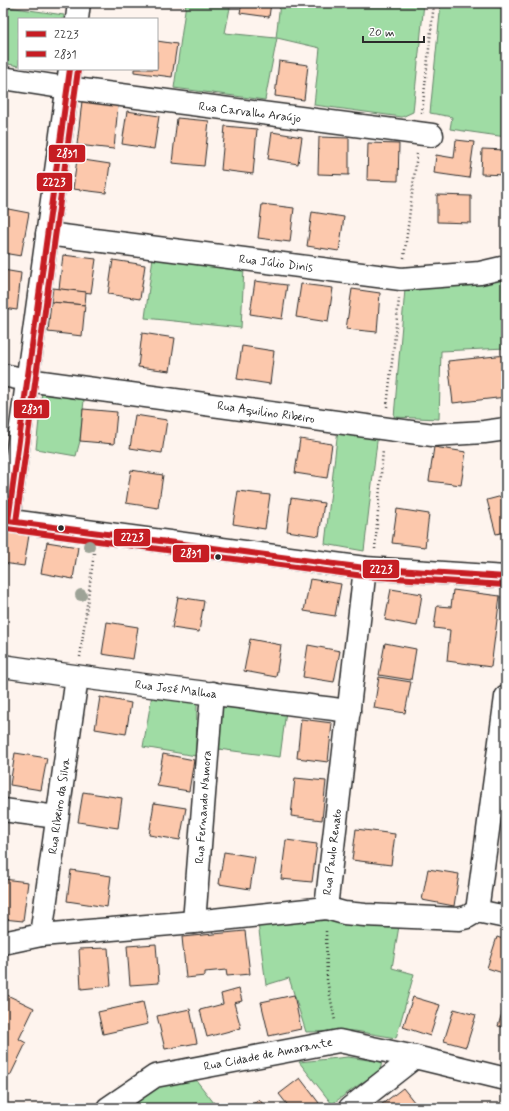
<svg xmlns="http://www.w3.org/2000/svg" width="509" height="1111" font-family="Mynerve,sans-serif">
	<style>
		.green { fill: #9fdca4; stroke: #658468 }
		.building { fill: #fcc8ac; stroke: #2b2b2b }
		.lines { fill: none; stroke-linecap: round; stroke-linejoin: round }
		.minor-casing { stroke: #2b2b2b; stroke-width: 25 }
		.path { stroke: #2b2b2b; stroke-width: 2.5; stroke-dasharray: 1 3; stroke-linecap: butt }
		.minor { stroke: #fff; stroke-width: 22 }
		.bus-1-casing { stroke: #fff; stroke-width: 9 }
		.bus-2-casing { stroke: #fff; stroke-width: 9 }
		.bus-1 { stroke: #c61d23; stroke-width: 6 }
		.bus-2 { stroke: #c61d23; stroke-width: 6 }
		.tree { fill: #9da397 }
		.bus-dot { fill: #2b2b2b; stroke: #fff; stroke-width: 1.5 }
		.labels { text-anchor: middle; stroke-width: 3.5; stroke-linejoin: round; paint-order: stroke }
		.street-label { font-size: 12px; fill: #2b2b2b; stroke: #fff }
		.line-badge { stroke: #fff; stroke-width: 1.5 }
		.badge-label { font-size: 11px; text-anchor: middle; font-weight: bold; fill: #fff }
	</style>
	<rect width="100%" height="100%" fill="#fef4ee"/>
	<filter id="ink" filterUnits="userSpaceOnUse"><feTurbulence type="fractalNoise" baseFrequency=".025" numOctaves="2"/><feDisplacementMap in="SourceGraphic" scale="8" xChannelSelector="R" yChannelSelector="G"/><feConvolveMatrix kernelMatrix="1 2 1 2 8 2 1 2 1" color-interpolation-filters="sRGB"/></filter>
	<g filter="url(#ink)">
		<g class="green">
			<path d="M186 3H231L225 33 276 38 280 3H424L413 112 402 117 314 105 320 48 277 38 265 100 174 88Z"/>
			<path d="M441 3H459L506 8V137L450 129 452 117 430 113Z"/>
			<path d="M8 7 64 15V19H19V66L3 63V45Z"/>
			<path d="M153 257 244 268 241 328 145 318Z"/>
			<path d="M506 276V348L441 351 439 419 394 417 405 289Z"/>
			<path d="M42 391 84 400 80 441 76 456 36 449Z"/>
			<path d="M338 429 378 433 364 551 325 544Z"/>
			<path d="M152 695 197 702 196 756 143 747Z"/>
			<path d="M220 706 286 711 280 757 218 749Z"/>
			<path d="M334 918 399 926 392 968 414 974 396 1038 355 1031 306 1032 289 978 266 985 258 923Z"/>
			<path d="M348 1057 382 1062 380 1070 332 1104 299 1062Z"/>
			<path d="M196 1080 218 1108H125L162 1081Z"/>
		</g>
		<g class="building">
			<path d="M242 3H271L269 17 240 13Z"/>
			<path d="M157 41 177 44 172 77 134 72V69H157Z"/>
			<path d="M279 61 308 65 304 100 275 96Z"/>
			<path d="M82 101 118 105 114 149 77 145Z"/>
			<path d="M127 111 159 116 154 149 122 144Z"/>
			<path d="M177 118 209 121 204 166 172 163Z"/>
			<path d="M225 126 257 129 253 174 221 170Z"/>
			<path d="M272 132 302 137 298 164 268 159Z"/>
			<path d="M319 137 349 138V175L318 174Z"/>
			<path d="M456 140 474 142 469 178 434 173 436 155 454 158Z"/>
			<path d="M368 143 399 144 398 181 367 180Z"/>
			<path d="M482 149 506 150V175L481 174Z"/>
			<path d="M77 159 110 164 106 193 73 189Z"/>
			<path d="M437 195 471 196V223L437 222Z"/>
			<path d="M262 204 294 208 290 242 258 238Z"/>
			<path d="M3 208 29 213 21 256 3 253Z"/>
			<path d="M312 212 344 217 339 251 307 246Z"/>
			<path d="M63 255 96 259 91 293 59 289Z"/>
			<path d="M113 260 145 265 140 299 108 294Z"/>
			<path d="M3 270 21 273 17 310 3 308Z"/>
			<path d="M255 281 287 285 282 319 250 314Z"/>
			<path d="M301 284 333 288 328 322 296 317Z"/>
			<path d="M53 288 86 292 85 305 51 302Z"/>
			<path d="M352 289 380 293 377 332 346 329Z"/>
			<path d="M51 302 85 305 82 336 48 332Z"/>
			<path d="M142 333 175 338 170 371 138 367Z"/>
			<path d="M242 346 274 351 270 384 237 379Z"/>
			<path d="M506 355V397L453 403 448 361Z"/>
			<path d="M83 409 117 412 114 444 80 441Z"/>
			<path d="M135 415 167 420 162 453 130 448Z"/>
			<path d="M300 439 332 444 327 478 295 473Z"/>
			<path d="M434 447 466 452 461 485 429 481Z"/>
			<path d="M131 470 163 475 158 508 126 503Z"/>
			<path d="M238 491 270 495 265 529 233 524Z"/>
			<path d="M506 495V532L496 534 487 500Z"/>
			<path d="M291 498 324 503 319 536 287 531Z"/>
			<path d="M397 509 429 514 425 547 392 543Z"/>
			<path d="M3 530 29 535 24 566 3 563Z"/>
			<path d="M47 542 78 547 73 579 41 573Z"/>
			<path d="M310 579 341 584 335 616 304 611Z"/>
			<path d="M391 589 422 594 417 626 385 620Z"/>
			<path d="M453 590 500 596 491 667 447 661 450 630 434 628 437 606 451 607Z"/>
			<path d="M178 597 204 601 199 632 172 628Z"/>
			<path d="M107 622 138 627 133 659 102 654Z"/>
			<path d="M250 639 281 645 276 677 244 671Z"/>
			<path d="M385 643 416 649 411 680 379 675Z"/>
			<path d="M308 645 340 651 334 682 303 677Z"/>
			<path d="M379 677 411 682 405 713 374 708Z"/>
			<path d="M100 697 131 703 126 734 95 729Z"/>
			<path d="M301 719 332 723 328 762 297 758Z"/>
			<path d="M15 753 47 758 41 790 10 785Z"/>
			<path d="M163 754 194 760 189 791 157 786Z"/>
			<path d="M295 778 326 781 322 820 291 816Z"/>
			<path d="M83 792 122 798 118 828 78 822Z"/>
			<path d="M154 803 186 808 180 840 149 835Z"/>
			<path d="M356 829 395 834 391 865 352 860Z"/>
			<path d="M286 840 317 844 312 882 281 879Z"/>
			<path d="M224 852 255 857 250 889 219 884Z"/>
			<path d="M506 857V891L502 890Z"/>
			<path d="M428 869 459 874 454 906 422 900Z"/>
			<path d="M71 870 111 876 107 907 67 901Z"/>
			<path d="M3 879 28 882 23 921 3 919Z"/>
			<path d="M245 931 250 974 227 976 226 970 205 972V976L186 978 182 937Z"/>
			<path d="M497 937 506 940V974L487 968Z"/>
			<path d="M156 944 159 983 130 985 127 946Z"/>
			<path d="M108 948 111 986 81 989 79 949Z"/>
			<path d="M239 989 242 1001 234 1003 241 1028 207 1037 200 1010 223 1004 221 994Z"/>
			<path d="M3 993 34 1008 19 1039 26 1043 10 1076 3 1073Z"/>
			<path d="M294 995 301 1029 269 1036 261 1002Z"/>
			<path d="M413 997 440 1005 430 1036 403 1027Z"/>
			<path d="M506 1000V1028L498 1026Z"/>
			<path d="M143 1002 148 1024 103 1034 98 1012Z"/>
			<path d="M190 1009 197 1043 165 1049 157 1016Z"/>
			<path d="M454 1009 476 1015 466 1047 444 1041Z"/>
			<path d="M300 1078 319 1103 313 1108H290L279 1094Z"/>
			<path d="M403 1088 419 1108H377Z"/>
			<path d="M259 1099 266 1108H249Z"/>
		</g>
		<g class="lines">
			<g class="minor-casing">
				<g id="minor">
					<path d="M77 19 79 3"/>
					<path d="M3 78 67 88 432 135"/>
					<path d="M47 234 401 279 480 273 506 267"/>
					<path d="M3 375 27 380 433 435 484 432 506 429"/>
					<path d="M3 520 365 568 506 577"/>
					<path d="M8 521 70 69"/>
					<path d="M3 666C118 683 234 696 349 711"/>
					<path d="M3 810 57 817"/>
					<path d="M326 908 344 913 365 915 459 919 467 917 477 911"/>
					<path d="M477 911 506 697"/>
					<path d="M477 911 506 917"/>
					<path d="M194 922 212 693"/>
					<path d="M41 935 77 677"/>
					<path d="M3 943 41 935 194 922 326 908 365 568"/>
					<path d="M108 1108 155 1076 339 1041 415 1057 506 1079"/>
					<path d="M350 1108 415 1057"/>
				</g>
			</g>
			<g class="path">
				<path d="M422 113 434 3"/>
				<path d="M404 258 417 154"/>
				<path d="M387 407 399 299"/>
				<path d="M375 549 383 450"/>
				<path d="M80 657 94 553"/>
				<path d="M326 931 327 980 335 1021"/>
			</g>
			<use href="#minor" class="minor"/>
			<g class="bus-1-casing">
				<g id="bus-1">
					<path d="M8 521 365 568 506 577"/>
					<path d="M8 521 70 69"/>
				</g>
			</g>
			<g class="bus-2-casing">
				<g id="bus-2">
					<path d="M16 522 78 70"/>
					<path d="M7 529 364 576 505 585"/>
				</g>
			</g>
			<use href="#bus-1" class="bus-1"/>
			<use href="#bus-2" class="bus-2"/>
		</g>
		<g class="tree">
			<circle cx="89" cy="546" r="6"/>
			<circle cx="81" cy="595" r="6"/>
		</g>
	</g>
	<g class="bus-dot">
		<circle cx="61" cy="528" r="3.5"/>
		<circle cx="218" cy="557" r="3.5"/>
	</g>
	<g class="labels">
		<g class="street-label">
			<text transform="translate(250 112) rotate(7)" y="4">Rua Carvalho Araújo</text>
			<text transform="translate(276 263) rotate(7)" y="4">Rua Júlio Dinis</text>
			<text transform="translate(266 412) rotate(8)" y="4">Rua Aquilino Ribeiro</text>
			<text transform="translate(176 689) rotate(7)" y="4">Rua José Malhoa</text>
			<text transform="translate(59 806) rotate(-82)" y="4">Rua Ribeiro da Silva</text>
			<text transform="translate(203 807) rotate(-86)" y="4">Rua Fernando Namora</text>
			<text transform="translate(332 852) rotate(-83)" y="4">Rua Paulo Renato</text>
			<text transform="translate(268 1054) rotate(-11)" y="4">Rua Cidade de Amarante</text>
		</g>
	</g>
	<g class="line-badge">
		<rect x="48" y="144" width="38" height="19" rx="4" fill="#c61d23"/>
		<rect x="36" y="172" width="37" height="20" rx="4" fill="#c61d23"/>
		<rect x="13" y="399" width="37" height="20" rx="4" fill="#c61d23"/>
		<rect x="113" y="528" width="38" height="19" rx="4" fill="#c61d23"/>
		<rect x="172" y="544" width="38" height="19" rx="4" fill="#c61d23"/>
		<rect x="362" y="559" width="38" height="20" rx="4" fill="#c61d23"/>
	</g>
	<g class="badge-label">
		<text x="67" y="157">2831</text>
		<text x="54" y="186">2223</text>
		<text x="32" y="413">2831</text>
		<text x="132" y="541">2223</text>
		<text x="191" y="557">2831</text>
		<text x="381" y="573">2223</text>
	</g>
	<rect width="509" height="1111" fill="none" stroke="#fff" stroke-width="16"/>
	<rect x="8" y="8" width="493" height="1095" fill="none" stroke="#2b2b2b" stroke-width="1.5" filter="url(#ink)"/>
	<rect x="18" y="18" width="140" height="52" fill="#ffffff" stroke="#aaaaaa"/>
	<rect x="26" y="31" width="20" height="6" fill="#c61d23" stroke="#aaaaaa"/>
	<text x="54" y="38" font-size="12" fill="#2b2b2b">2223</text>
	<rect x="26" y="51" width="20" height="6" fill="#c61d23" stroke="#aaaaaa"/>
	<text x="54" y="58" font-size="12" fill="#2b2b2b">2831</text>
	<path d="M363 36v6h61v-6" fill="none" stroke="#2b2b2b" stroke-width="2"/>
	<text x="369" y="36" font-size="12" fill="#2b2b2b" stroke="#ffffff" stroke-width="3" paint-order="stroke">20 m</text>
</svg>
